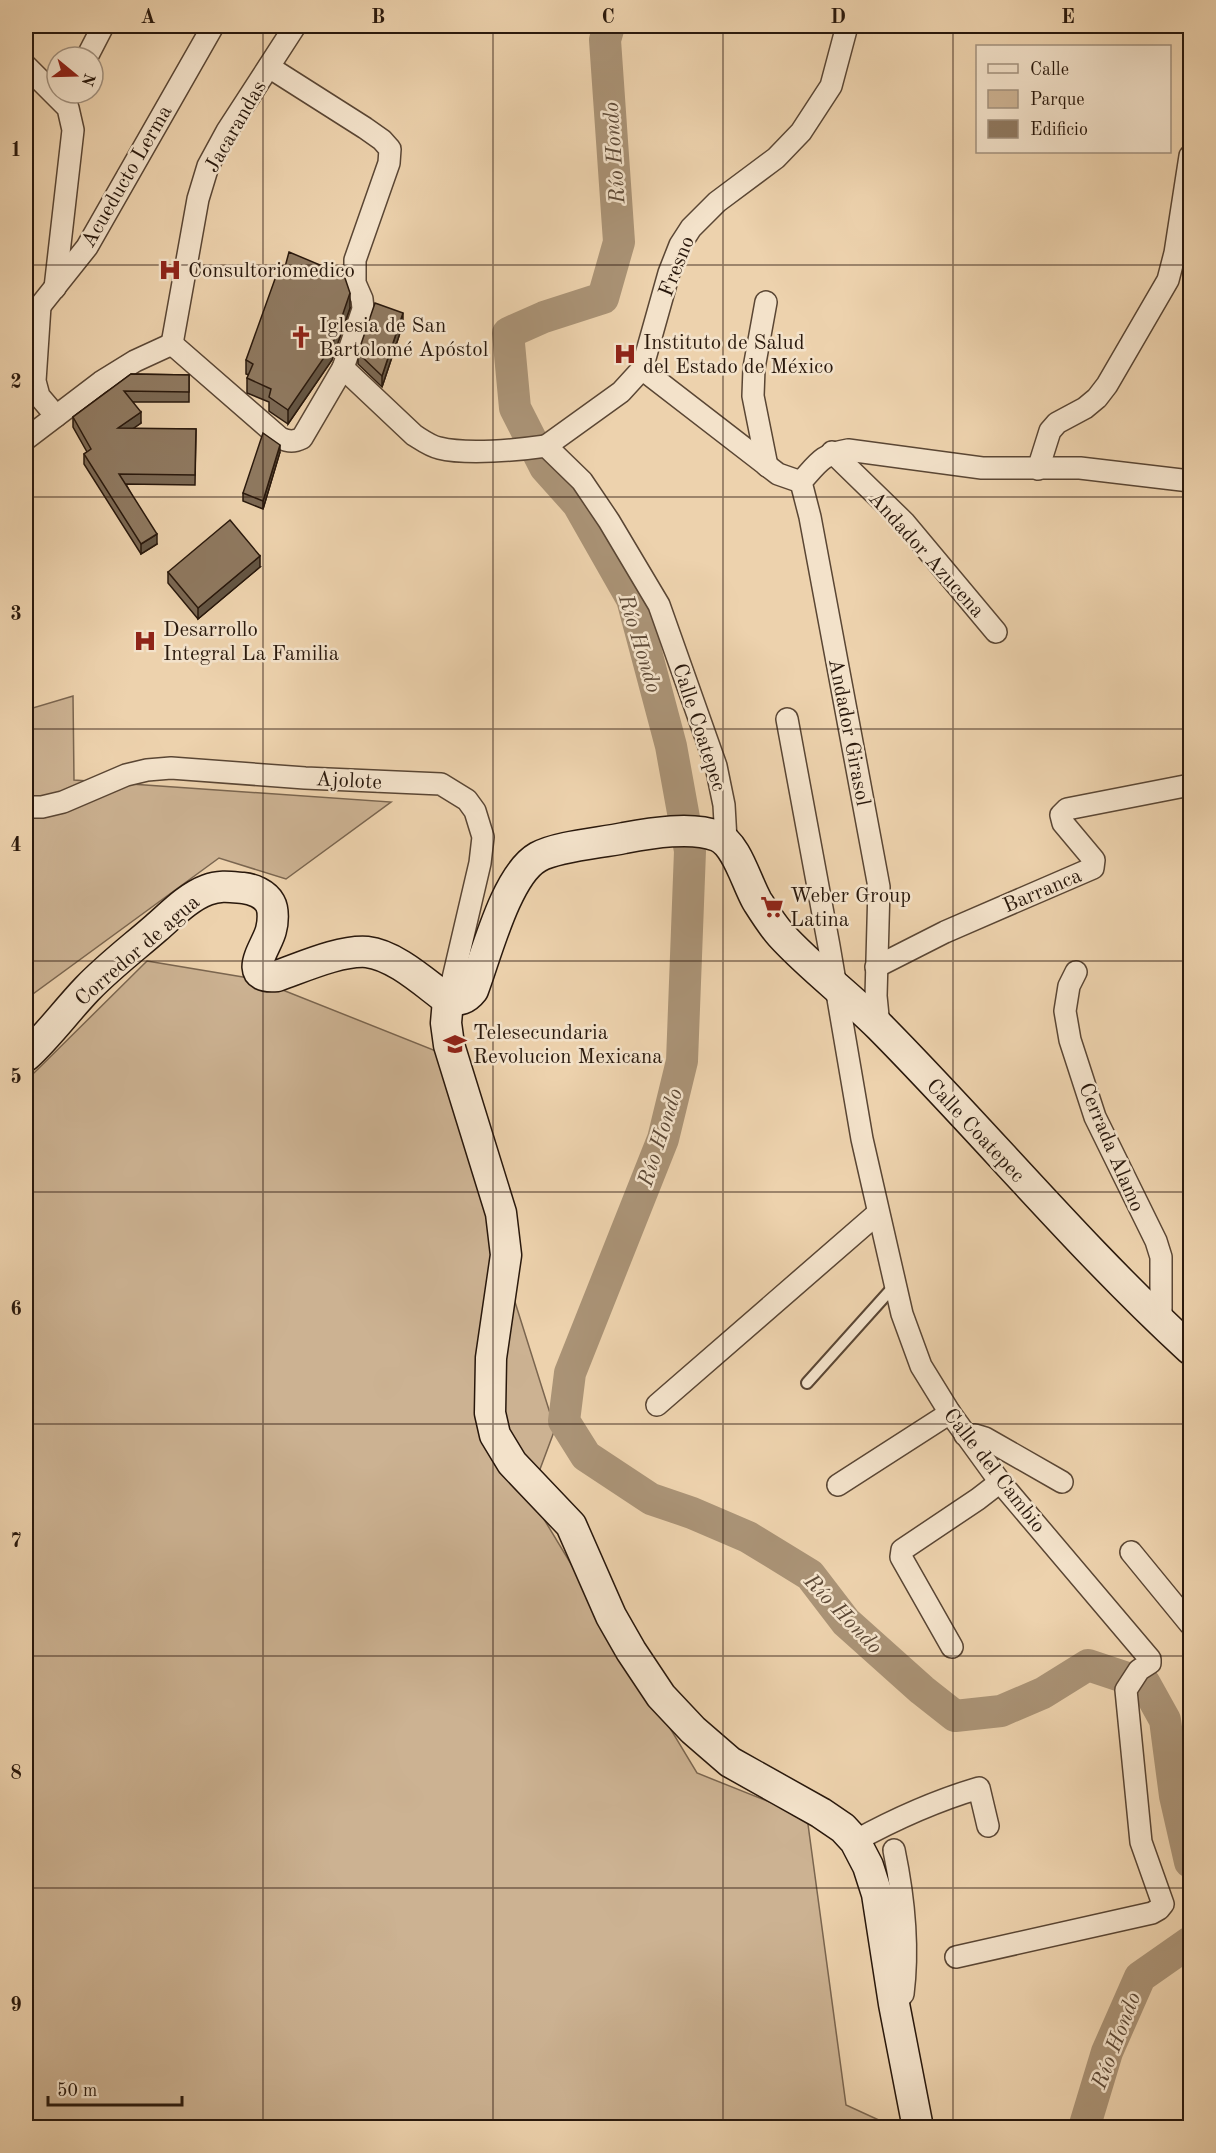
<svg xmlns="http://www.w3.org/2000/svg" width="1216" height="2153" font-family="'Old Standard TT',serif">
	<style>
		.green { fill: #ccb292; stroke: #7a654f; stroke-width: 1.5 }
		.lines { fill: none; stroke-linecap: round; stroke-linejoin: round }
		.river { stroke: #aa9376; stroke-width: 32 }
		.lane-casing { stroke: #5a4634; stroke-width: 14 }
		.street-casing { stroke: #5a4634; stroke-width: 24 }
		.secondary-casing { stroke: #29180c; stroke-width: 33 }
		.lane { stroke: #f3e2ca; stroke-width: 10 }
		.street { stroke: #f3e2ca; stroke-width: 21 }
		.secondary { stroke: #f3e2ca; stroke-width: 30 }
		.wall { fill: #7b6853; stroke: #29180c; stroke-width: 1.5 }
		.shaded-wall { fill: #645543; stroke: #29180c; stroke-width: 1.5 }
		.building { fill: #8f7960; stroke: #29180c; stroke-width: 1.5 }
		.grid { fill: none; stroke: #29180c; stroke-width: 1.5; stroke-opacity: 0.55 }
		.labels { text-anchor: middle; stroke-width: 5; stroke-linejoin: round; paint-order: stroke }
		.street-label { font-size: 21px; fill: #29180c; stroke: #f3e2ca }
		.poi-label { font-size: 21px; fill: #29180c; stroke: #f3e2ca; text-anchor: start }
		.water-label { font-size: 22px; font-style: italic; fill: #5d4936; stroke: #f3e2ca }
		.neatline { fill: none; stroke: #29180c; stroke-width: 2 }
		.grid-label { font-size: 20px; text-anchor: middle; font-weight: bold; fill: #29180c }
	</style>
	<rect width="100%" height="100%" fill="#edd2ad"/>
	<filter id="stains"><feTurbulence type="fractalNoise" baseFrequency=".00333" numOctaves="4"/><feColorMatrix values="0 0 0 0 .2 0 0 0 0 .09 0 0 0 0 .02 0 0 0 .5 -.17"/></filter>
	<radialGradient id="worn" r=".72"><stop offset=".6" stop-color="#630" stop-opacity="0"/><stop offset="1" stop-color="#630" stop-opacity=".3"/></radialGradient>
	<g class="green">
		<path d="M73 696 74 780 391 802 286 879 219 858 26 999V710Z"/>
		<path d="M147 961 255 979 436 1051 555 1429 530 1496 697 1773 807 1817 846 2105 894 2127 26 2128V1078L34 1073Z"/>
	</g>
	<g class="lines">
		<g class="river">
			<path d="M609 26 605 40 619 242 603 298 544 317 508 333 515 408 545 467 578 504 632 599 671 746 690 851 682 1061 663 1139 570 1373 564 1421 586 1456 651 1499 692 1513 748 1537 810 1575 846 1622 922 1690 955 1716 1001 1711 1043 1693 1088 1665 1145 1684 1165 1720 1175 1796 1190 1862"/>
			<path d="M1084 2128 1107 2052 1140 1977 1190 1942"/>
		</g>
		<g class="lane-casing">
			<path id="lane" d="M807 1383 895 1285"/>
		</g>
		<g class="street-casing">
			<g id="street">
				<path d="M87 57 103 26"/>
				<path d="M26 66 68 108 73 130 55 288"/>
				<path d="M766 302 754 368 753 396 767 466"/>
				<path d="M40 306 35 381 39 396 56 416"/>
				<path d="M26 315 40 306 87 247 213 26"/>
				<path d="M172 344 280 438C289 442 294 442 302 438L343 368 363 309 362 299 355 283V260L389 163 390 149 382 140 365 128 269 67"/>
				<path d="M172 344 198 199 208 166 227 131 295 26"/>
				<path d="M343 368 414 435C422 440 430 446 439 448 467 455 518 450 546 446L582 481 609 521 659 605 716 766 724 805 726 840"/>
				<path d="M642 369 778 474 801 482"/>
				<path d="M26 439 101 382 135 361 172 344"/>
				<path d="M546 446 621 392 642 369 669 273 680 245 691 228 717 202 776 158 801 132 831 86 847 26"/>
				<path d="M832 452 904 522 996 632"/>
				<path d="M1038 469 1050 431 1057 423 1085 408 1097 398 1107 385 1168 280 1175 253 1190 156"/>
				<path d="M787 719 829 946 862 1139 902 1314 921 1366 950 1413 1000 1482 1150 1659V1663L1139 1670 1126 1690 1141 1842 1163 1904 1159 1909 1152 1913 956 1957"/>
				<path d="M26 807H42L63 802 126 775 147 770 171 768 305 778 441 784 467 800 475 811 483 837 480 863 448 1000"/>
				<path d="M876 967 945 932 1093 868 1094 860 1063 823 1061 815 1067 809 1190 785"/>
				<path d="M1076 972 1069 986 1065 1011 1070 1040 1095 1117 1156 1241 1161 1257V1322"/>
				<path d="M879 1026 876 996 879 887 810 517 801 482C818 463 822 454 848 450L982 468H1080L1190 481"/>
				<path d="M657 1405 878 1213"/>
				<path d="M965 1435H975L985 1438 1062 1482"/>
				<path d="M838 1485 950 1413"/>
				<path d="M1131 1552 1190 1624"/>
				<path d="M952 1647 901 1557 902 1550 978 1499 1000 1482"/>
				<path d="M855 1841C895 1819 935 1801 979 1788L988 1826"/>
				<path d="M894 1850C904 1898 909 1946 903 1994L896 2001"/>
			</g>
		</g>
		<g class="secondary-casing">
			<g id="secondary">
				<path d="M448 1000 446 1023 449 1045 501 1213 506 1255 491 1358 490 1413 495 1435 512 1463 571 1525 611 1616 631 1651 661 1696 693 1730 730 1762 821 1813 843 1828 855 1841 868 1866 877 1894 894 2004 918 2128"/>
				<path d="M26 1056C48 1036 66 1011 87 989 108 967 133 948 156 928 171 915 188 897 207 890 220 885 231 887 243 888 253 889 265 894 270 903 274 910 273 923 271 930 268 945 239 980 277 976 303 967 340 950 367 952 395 955 426 984 448 1000 459 1001 466 999 473 990 486 956 506 875 538 857 558 846 601 843 624 838 651 833 692 826 717 836 737 844 746 882 757 901 764 912 772 925 781 935 811 968 848 995 880 1027 985 1133 1080 1248 1190 1349"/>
			</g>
		</g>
		<use href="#lane" class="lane"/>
		<use href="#street" class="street"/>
		<use href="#secondary" class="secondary"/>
	</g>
	<g class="wall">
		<path d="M350 308 332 360 288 424 269 411V402L247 393V378L249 375 246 374V360Z"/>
		<path d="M403 324 382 387 358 364V353Z"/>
		<path d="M131 374 189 375V402H133L141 423 132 429H196L195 485 126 484 157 544 141 554 84 464V454L87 452 73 427V417Z"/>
		<path d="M280 452 263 509 243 501V493Z"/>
		<path d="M260 567 198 619 168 583V572Z"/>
	</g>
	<g class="shaded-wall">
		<path d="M350 293V308L332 360 288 424V410Z"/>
		<path d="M403 313V324L382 387V376Z"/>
		<path d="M141 412V423L118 439V428Z"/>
		<path d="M280 445V452L263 509V501Z"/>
		<path d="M157 534V544L141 554V544Z"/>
		<path d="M260 556V567L198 619V608Z"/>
	</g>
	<g class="building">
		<path d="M289 252 344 275 350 293 332 346 288 410 269 397 271 389 247 378 253 364 246 360 280 265 285 267Z"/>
		<path d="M375 303 403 313 382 376 358 353Z"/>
		<path d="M131 374 189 375V392L124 391 141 412 118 428 196 429 195 475 119 474 157 534 141 544 84 454 91 449 73 417Z"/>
		<path d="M263 433 280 445 263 501 243 493Z"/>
		<path d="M230 520 260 556 198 608 168 572Z"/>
	</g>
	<path class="grid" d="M263 26V2128M493 26V2128M723 26V2128M953 26V2128M26 265H1190M26 497H1190M26 729H1190M26 961H1190M26 1192H1190M26 1424H1190M26 1656H1190M26 1888H1190"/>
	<defs>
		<g id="hospital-bare" transform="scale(1.8)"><path d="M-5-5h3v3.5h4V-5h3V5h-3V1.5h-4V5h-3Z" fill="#8f2418" stroke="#f3e2ca" stroke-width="2.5" paint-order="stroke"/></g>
		<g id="church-bare" transform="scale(1.8)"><path d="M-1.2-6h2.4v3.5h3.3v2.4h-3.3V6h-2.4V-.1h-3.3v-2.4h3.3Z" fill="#8f2418" stroke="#f3e2ca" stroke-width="2.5" paint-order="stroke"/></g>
		<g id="supermarket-bare" transform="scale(1.8)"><path d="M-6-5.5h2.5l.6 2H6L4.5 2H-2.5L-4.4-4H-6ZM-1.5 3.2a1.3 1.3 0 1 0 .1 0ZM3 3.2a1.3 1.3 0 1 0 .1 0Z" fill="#8f2418" stroke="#f3e2ca" stroke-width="2.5" paint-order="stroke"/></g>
		<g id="school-bare" transform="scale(1.8)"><path d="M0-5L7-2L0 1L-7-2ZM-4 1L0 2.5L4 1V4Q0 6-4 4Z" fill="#8f2418" stroke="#f3e2ca" stroke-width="2.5" paint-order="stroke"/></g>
	</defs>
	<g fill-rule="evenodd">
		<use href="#hospital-bare" x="170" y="270"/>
		<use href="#church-bare" x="301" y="337"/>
		<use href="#hospital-bare" x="625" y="354"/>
		<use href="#hospital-bare" x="145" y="641"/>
		<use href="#supermarket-bare" x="772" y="907"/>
		<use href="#school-bare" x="455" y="1044"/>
	</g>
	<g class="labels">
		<g class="street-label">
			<text transform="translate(235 126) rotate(-60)" y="7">Jacarandas</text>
			<text transform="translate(126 176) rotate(-60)" y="7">Acueducto Lerma</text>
			<text transform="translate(676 266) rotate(-68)" y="7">Fresno</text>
			<text transform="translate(927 554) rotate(48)" y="7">Andador Azucena</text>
			<text transform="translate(700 727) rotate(72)" y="7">Calle Coatepec</text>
			<text transform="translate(850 732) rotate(79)" y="7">Andador Girasol</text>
			<text transform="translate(349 780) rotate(3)" y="7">Ajolote</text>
			<text transform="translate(1042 890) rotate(-23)" y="7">Barranca</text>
			<text transform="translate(137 950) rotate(-41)" y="7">Corredor de agua</text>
			<text transform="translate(976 1130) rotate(47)" y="7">Calle Coatepec</text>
			<text transform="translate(1112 1147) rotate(67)" y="7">Cerrada Alamo</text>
			<text transform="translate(995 1470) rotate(52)" y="7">Calle del Cambio</text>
		</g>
		<g class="poi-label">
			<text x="188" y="277">Consultoriomedico</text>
			<text x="319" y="332">Iglesia de San<tspan x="319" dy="24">Bartolomé Apóstol</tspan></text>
			<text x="643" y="349">Instituto de Salud<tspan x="643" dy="24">del Estado de México</tspan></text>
			<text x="163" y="636">Desarrollo<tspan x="163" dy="24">Integral La Familia</tspan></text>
			<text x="790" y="902">Weber Group<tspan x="790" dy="24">Latina</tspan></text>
			<text x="473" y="1039">Telesecundaria<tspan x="473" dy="24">Revolucion Mexicana</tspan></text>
		</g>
		<g class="water-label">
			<text transform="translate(613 153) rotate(-94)" y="8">Río Hondo</text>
			<text transform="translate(641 643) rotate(73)" y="8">Río Hondo</text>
			<text transform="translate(659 1137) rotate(-72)" y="8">Río Hondo</text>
			<text transform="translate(844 1613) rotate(46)" y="8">Río Hondo</text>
			<text transform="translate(1115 2040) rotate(-69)" y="8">Río Hondo</text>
		</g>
	</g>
	<rect width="1216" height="2153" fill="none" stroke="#edd2ad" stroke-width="66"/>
	<rect x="976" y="45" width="195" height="108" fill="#f3e2ca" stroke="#a2917e" stroke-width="1.5"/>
	<rect x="988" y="64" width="30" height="9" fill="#f3e2ca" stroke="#a2917e" stroke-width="1.5"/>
	<text x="1030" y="75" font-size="18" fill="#29180c">Calle</text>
	<rect x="988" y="90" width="30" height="18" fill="#ccb292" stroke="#a2917e" stroke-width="1.5"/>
	<text x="1030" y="105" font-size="18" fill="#29180c">Parque</text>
	<rect x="988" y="120" width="30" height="18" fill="#8f7960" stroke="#a2917e" stroke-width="1.5"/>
	<text x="1030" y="135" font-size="18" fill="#29180c">Edificio</text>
	<g transform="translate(75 75) rotate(109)"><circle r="28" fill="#f3e2ca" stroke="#a2917e" stroke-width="1.5"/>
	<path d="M0-4.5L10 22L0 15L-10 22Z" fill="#8f2418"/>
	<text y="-9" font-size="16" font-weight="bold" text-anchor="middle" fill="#29180c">N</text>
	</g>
	<path d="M48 2096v9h134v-9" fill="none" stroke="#29180c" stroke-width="3"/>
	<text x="57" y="2096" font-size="18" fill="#29180c" stroke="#f3e2ca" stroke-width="4.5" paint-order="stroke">50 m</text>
	<rect x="33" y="33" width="1150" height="2087" class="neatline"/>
	<g class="grid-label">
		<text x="148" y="23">A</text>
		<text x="378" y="23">B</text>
		<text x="608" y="23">C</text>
		<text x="838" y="23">D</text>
		<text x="1068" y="23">E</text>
		<text x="16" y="156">1</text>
		<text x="16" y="388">2</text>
		<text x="16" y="620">3</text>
		<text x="16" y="851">4</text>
		<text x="16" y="1083">5</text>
		<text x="16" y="1315">6</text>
		<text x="16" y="1547">7</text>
		<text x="16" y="1779">8</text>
		<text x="16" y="2011">9</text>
	</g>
	<rect width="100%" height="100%" filter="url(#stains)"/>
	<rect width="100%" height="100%" fill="url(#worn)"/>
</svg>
